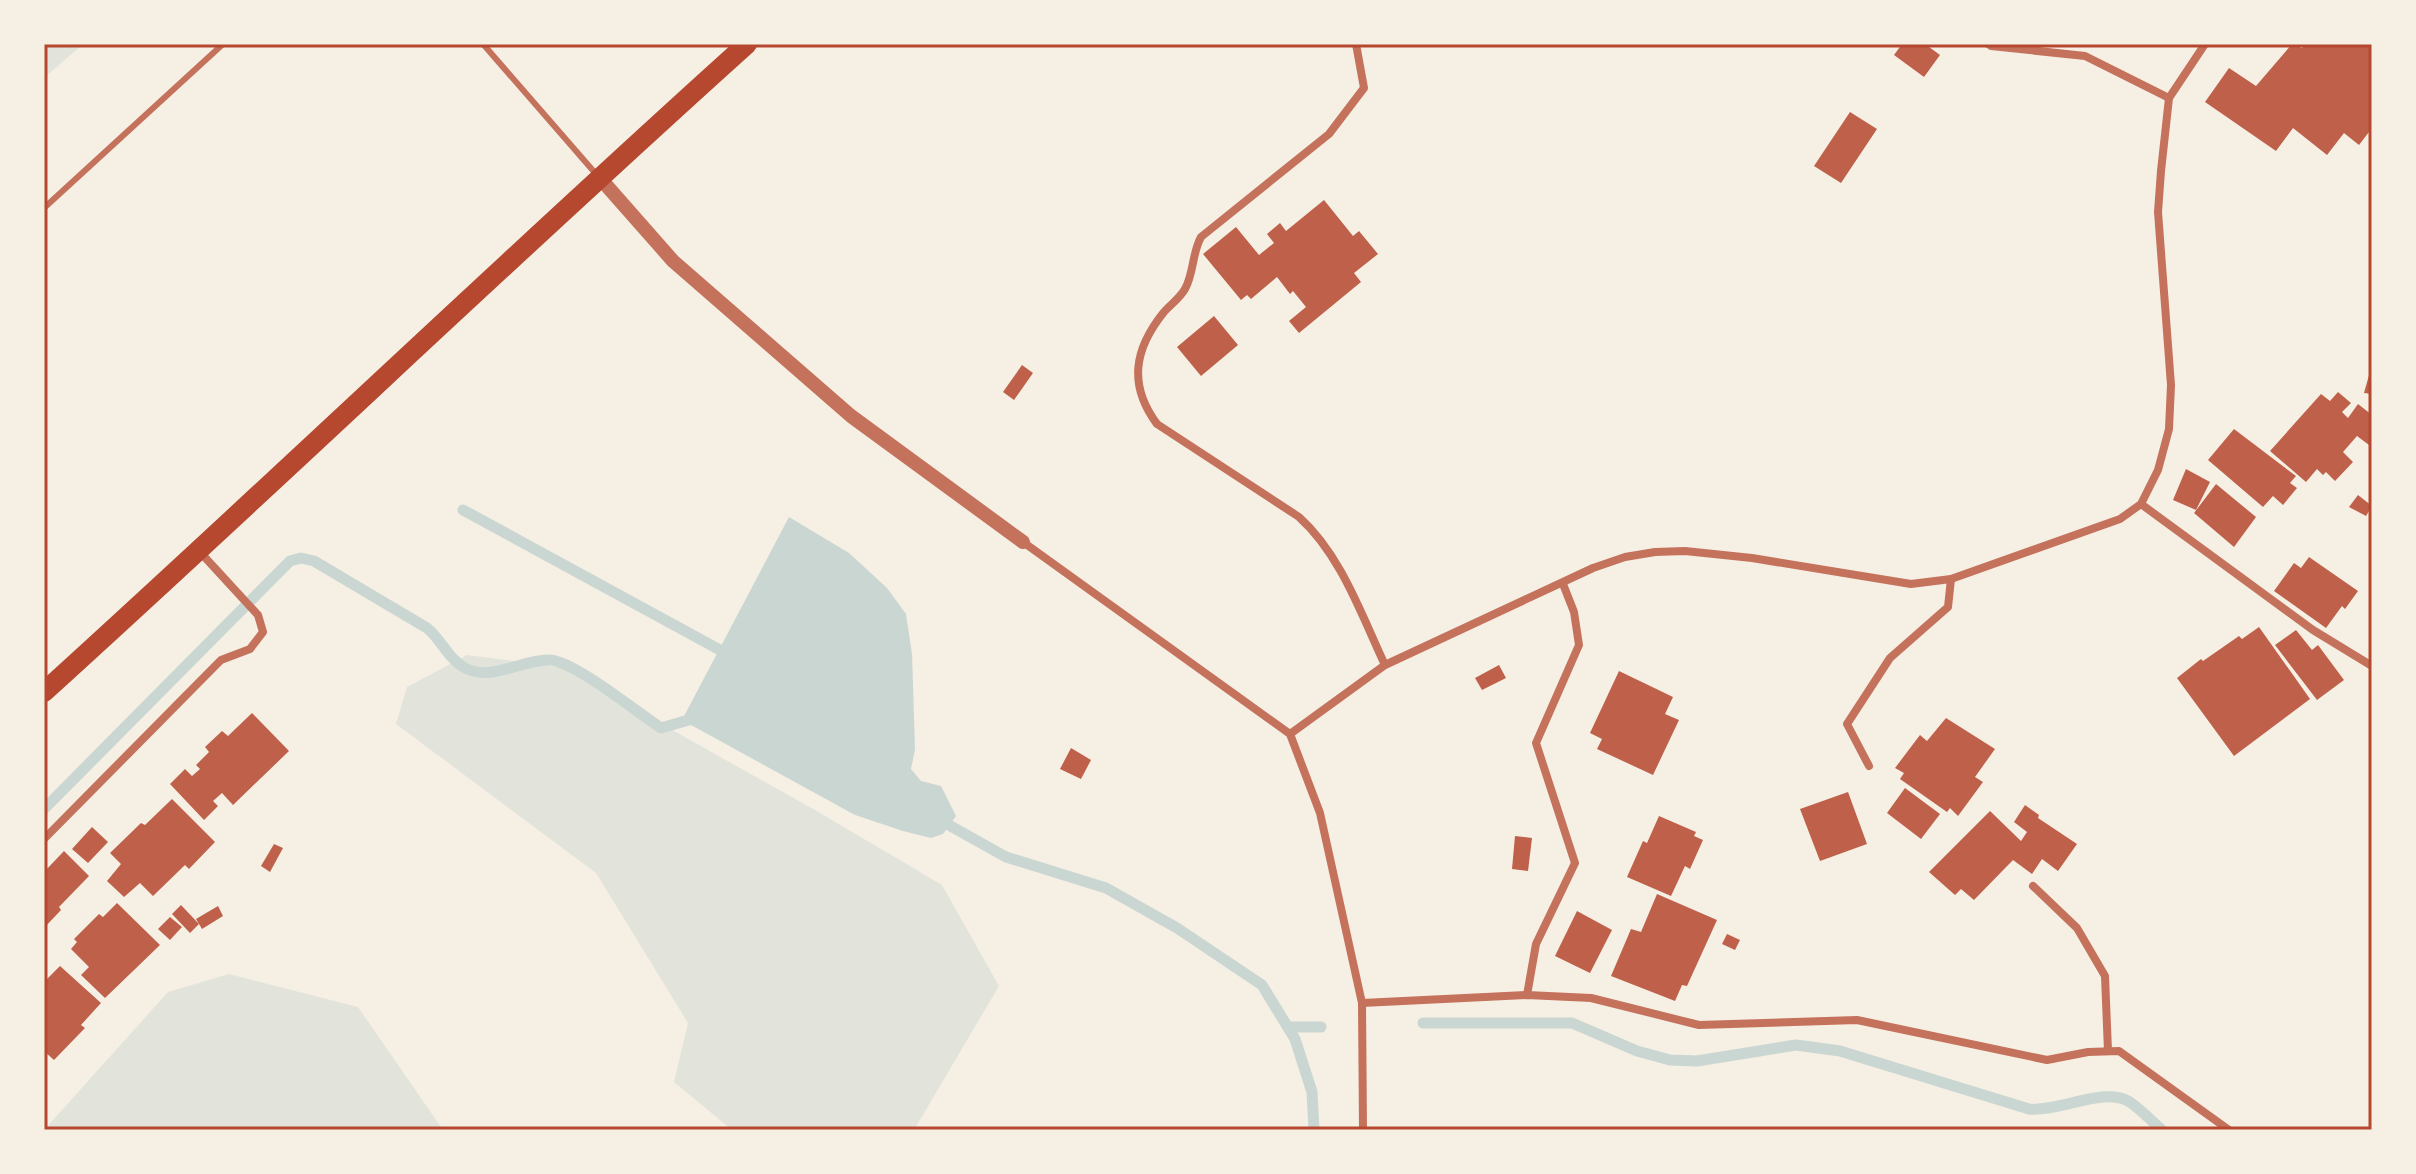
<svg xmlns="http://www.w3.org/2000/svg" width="2416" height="1174" font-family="Georgia,serif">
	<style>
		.green { fill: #e2e4dc }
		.water { fill: #c9d6d2 }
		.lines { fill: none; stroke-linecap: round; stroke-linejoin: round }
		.stream { stroke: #c9d6d2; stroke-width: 11 }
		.building { fill: #bf614a }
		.service { stroke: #c5725c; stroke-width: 6 }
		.minor { stroke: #c5725c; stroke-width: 8 }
		.tertiary { stroke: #c5725c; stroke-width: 14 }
		.primary { stroke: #b5482f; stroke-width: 20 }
		.neatline { fill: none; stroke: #b5482f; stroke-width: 3 }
	</style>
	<rect width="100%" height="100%" fill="#f6efe4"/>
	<g class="green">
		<path d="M44 44H83L44 78Z"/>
		<path d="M467 655 560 667 815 810 942 885 999 986 914 1130H732L674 1082 688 1023 596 873 396 724 407 687Z"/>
		<path d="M229 974 358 1007 443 1130H44L168 992Z"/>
	</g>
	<path class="water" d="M789 517 849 553 887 588 906 614 912 654 915 749 911 769 921 781 941 786 956 816 943 834 931 838 903 831 855 815 682 720Z"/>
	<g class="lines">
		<g class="stream">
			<path d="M463 510 731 656"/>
			<path d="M44 809 290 561 301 558 314 561 427 628C441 639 448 659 465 668 492 682 522 659 550 660 574 661 638 713 661 728L692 719"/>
			<path d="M938 819 1006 857 1106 888 1177 928 1262 985 1295 1039 1312 1092 1314 1130"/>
			<path d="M1423 1023H1572L1637 1051 1670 1060 1697 1061 1796 1045 1840 1051 2029 1109C2058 1112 2104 1087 2128 1101 2140 1108 2151 1121 2162 1130"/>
			<path d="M1288 1027H1321"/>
		</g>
	</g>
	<g class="building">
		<path d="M1902 44H1925L1940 55 1924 77 1894 55Z"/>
		<path d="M2292 44 2302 48 2305 44H2372V128L2359 145 2344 133 2327 155 2293 128 2276 151 2205 102 2229 68 2256 86Z"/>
		<path d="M1850 112 1877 129 1841 183 1814 166Z"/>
		<path d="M1324 200 1353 236 1359 231 1378 254 1354 273 1361 282 1299 333 1289 321 1306 307 1293 291 1290 294 1277 277 1251 299 1247 295 1241 300 1203 254 1236 227 1259 255 1274 243 1267 234 1280 223 1286 231Z"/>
		<path d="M1214 316 1238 345 1201 376 1177 347Z"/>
		<path d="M1022 365 1033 373 1014 400 1003 392Z"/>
		<path d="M2371 368H2372V394L2364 393Z"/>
		<path d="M2338 392 2351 403 2342 412 2348 418 2358 404 2372 415V441L2369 445 2357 436 2343 452 2353 462 2335 481 2326 472 2323 475 2317 469 2306 482 2270 451 2321 394 2330 401Z"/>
		<path d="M2234 429 2296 476 2290 483 2297 488 2283 505 2273 496 2263 507 2208 460Z"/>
		<path d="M2186 469 2210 482 2196 510 2173 500Z"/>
		<path d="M2216 484 2256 517 2234 547 2194 513Z"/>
		<path d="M2358 495 2372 506 2366 516 2349 507Z"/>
		<path d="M2309 557 2358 591 2345 609 2342 606 2326 628 2274 591 2294 563 2301 568Z"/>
		<path d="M2259 627 2310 699 2234 756 2177 678 2201 659 2203 661 2239 636 2242 639Z"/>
		<path d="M2296 630 2312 650 2318 645 2344 680 2317 700 2275 645Z"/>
		<path d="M1499 665 1506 678 1482 690 1475 678Z"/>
		<path d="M1619 671 1673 697 1665 714 1679 720 1653 775 1597 749 1602 739 1590 733Z"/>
		<path d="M252 713 289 751 233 805 222 793 213 801 218 806 204 820 170 784 185 769 192 776 200 769 196 765 209 752 205 747 222 731 228 736Z"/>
		<path d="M1946 718 1995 749 1975 777 1983 782 1958 816 1950 808 1947 812 1900 779 1904 773 1895 768 1920 735 1927 741Z"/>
		<path d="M1071 748 1091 760 1081 779 1060 769Z"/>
		<path d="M1905 788 1940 814 1921 839 1887 813Z"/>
		<path d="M1848 792 1867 844 1820 861 1800 809Z"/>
		<path d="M172 799 215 842 189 869 185 865 153 896 140 883 124 897 107 881 121 864 110 853 141 823 145 825Z"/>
		<path d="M2025 805 2039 815 2038 818 2077 844 2058 871 2042 859 2032 874 2013 860 1974 900 1961 889 1955 895 1929 872 1990 811 2021 841 2027 832 2014 822Z"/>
		<path d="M1659 816 1696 832 1694 836 1703 840 1690 869 1685 866 1671 896 1627 877 1643 841 1647 843Z"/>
		<path d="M92 827 108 842 88 863 72 849Z"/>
		<path d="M1515 836 1532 838 1528 871 1512 869Z"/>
		<path d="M274 844 283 848 270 872 261 866Z"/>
		<path d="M64 851 89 876 59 907 61 910 44 928V872Z"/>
		<path d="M1657 894 1717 920 1687 986 1682 985 1675 1001 1611 976 1631 929 1641 932Z"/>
		<path d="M117 903 160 945 105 998 81 975 89 967 71 949 77 942 74 939 99 914 103 917Z"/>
		<path d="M181 905 199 924 190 933 172 914Z"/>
		<path d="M218 906 223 916 202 929 196 919Z"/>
		<path d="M1577 911 1612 930 1590 973 1555 956Z"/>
		<path d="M170 917 182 927 170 940 158 929Z"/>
		<path d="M1727 934 1740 940 1735 950 1722 944Z"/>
		<path d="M60 966 101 1003 81 1025 85 1028 54 1060 44 1051V982Z"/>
	</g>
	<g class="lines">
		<g class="service">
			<path d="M483 44 596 174"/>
			<path d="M44 208 223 44"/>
		</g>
		<g class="minor">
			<path d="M1356 44 1364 88 1329 134 1201 237C1192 253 1194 273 1185 289 1180 298 1170 305 1164 312 1134 349 1128 385 1157 424L1299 517C1341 555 1361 614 1385 665"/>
			<path d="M1988 44 1991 46 2085 56 2169 98"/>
			<path d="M2141 504 2313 630 2372 666"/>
			<path d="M1023 542 1290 734 1320 813 1362 1003 1363 1130"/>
			<path d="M1290 734 1385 665 1593 568 1625 557 1655 552 1685 551 1752 558 1911 584 1951 579 2120 519 2141 504 2158 470 2169 429 2171 385 2158 212 2161 171 2169 98 2205 44"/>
			<path d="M1869 766 1847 724 1890 658 1948 607 1951 579"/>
			<path d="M44 839 221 660 250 649 263 632 258 615 200 552"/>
			<path d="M2033 886 2077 928 2105 976 2108 1051"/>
			<path d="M1527 995 1536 944 1575 863 1536 743 1579 645 1574 612 1563 584"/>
			<path d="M1362 1003 1527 995 1591 998 1699 1025 1857 1020 2047 1060 2088 1052 2119 1051 2229 1130"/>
		</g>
		<path class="tertiary" d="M599 177 673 261 851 416 1023 542"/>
		<path class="primary" d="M44 692C280 478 510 257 747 44"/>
	</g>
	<rect width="2416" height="1174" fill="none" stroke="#f6efe4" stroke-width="92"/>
	<rect x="46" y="46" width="2324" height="1082" class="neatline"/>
</svg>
